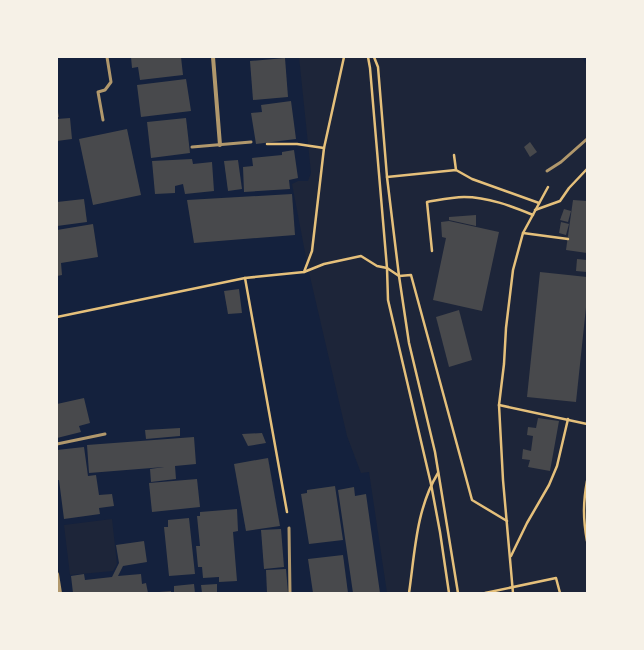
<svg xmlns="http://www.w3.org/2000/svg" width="644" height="650" font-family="Bitter,serif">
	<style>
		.green { fill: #1d2539 }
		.building { fill: #48494c }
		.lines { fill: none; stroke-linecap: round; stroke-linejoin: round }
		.path { stroke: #e5c07b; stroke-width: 2.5 }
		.service { stroke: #b1986c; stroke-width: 3 }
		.minor { stroke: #b1986c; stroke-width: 4 }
	</style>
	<rect width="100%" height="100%" fill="#14213d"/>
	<g class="green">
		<path d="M299 57H582L587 66V593H387L369 472 361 473 347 436 308 268 292 184 298 181H308L311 173Z"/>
		<path d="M112 519 117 564 113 571 70 575 64 525Z"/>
	</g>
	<g class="building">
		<path d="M131 57H181L183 75 140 80 138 67 132 68Z"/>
		<path d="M285 58 288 97 253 100 250 61Z"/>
		<path d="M186 79 191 111 141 117 137 85Z"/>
		<path d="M291 101 296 139 256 144 251 113 262 112 261 105Z"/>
		<path d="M57 107 59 117H57Z"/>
		<path d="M70 118 72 139 57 141V119Z"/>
		<path d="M186 118 190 153 151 158 147 122Z"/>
		<path d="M127 129 141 195 93 205 79 139Z"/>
		<path d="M530 142 537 152 530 157 524 147Z"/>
		<path d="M294 150 298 178 289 180 290 189 244 192 243 167 253 166 252 158 282 155V152Z"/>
		<path d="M192 159 193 164 212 162 214 191 185 194 183 184 175 186V193L155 194 152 161Z"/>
		<path d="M238 160 242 189 228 191 224 161Z"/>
		<path d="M292 194 295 235 194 243 187 200Z"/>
		<path d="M84 199 87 222 57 226V202Z"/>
		<path d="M573 200 587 201V253L566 250Z"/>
		<path d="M564 209 571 211 568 222 560 220Z"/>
		<path d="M476 215V226L449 220V217Z"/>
		<path d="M449 221 499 232 482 311 433 300 446 238 442 237 441 222Z"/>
		<path d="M561 222 569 224 566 235 559 233Z"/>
		<path d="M93 224 98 257 61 263 62 275 57 276V230Z"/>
		<path d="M577 259 587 260V272L576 271Z"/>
		<path d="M540 272 587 277V298L576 402 527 397Z"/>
		<path d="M239 289 242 313 228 314 224 291Z"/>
		<path d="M459 310 472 360 449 367 436 317Z"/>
		<path d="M84 398 90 423 79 426 81 432 57 438V404Z"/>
		<path d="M538 418 559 421 550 471 528 467 530 460 522 459 523 449 531 451 533 436 527 435 528 427 536 428Z"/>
		<path d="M180 428V436L146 439 145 430Z"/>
		<path d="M262 433 266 443 248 446 242 434Z"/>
		<path d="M194 437 196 464 175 466 176 479 151 482 150 469 164 467 89 473 87 445Z"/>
		<path d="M84 447 88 476 96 475 99 495 112 494 114 506 99 508 100 514 64 519 59 480H57V450Z"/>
		<path d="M268 458 280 526 246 531 234 464Z"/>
		<path d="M197 479 200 507 152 512 149 483Z"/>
		<path d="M335 486 343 540 309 544 301 494 307 493V490Z"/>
		<path d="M354 487 355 496 366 494 380 593H353L338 490Z"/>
		<path d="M237 509 238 531 233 532 237 581 219 582V577L203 578 202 567H198L196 546H200L197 516H200V512Z"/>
		<path d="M189 518 195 574 169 576 164 527H168V520Z"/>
		<path d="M281 529 284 567 264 569 261 530Z"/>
		<path d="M144 541 147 562 123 566 118 576 141 574 142 584 146 583 148 593H73L71 576 84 574 85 580 112 577 119 563 116 545Z"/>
		<path d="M343 555 348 593H313L308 559Z"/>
		<path d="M286 569 288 593H267L266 570Z"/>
		<path d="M194 584 195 593H174V586Z"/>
		<path d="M217 584V593H202L201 585Z"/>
		<path d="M171 591V593H159V592Z"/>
	</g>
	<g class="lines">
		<g class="path">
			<path d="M368 57 370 68 387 268 388 300 431 484 440 532 449 593"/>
			<path d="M374 57 378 67 387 177 399 276 409 343 435 452 458 593"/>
			<path d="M267 144H297L324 148"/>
			<path d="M454 155 456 170"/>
			<path d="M387 177 456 170 472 179 539 203"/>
			<path d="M535 210 560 201 569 188 587 169"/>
			<path d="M523 233 568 239"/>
			<path d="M432 251 427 202C439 200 452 197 464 197 488 197 511 206 533 215"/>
			<path d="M304 272 324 264 361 256 377 266 387 268 399 276 411 275 472 500 507 521"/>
			<path d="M245 278 287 512"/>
			<path d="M57 317 245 278 304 272 312 251 324 148 344 57"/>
			<path d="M499 405 587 424"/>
			<path d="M587 481C583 503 583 519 587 541"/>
			<path d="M511 556 527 523 549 485 557 466 568 419"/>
			<path d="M409 593C415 552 416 509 438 473"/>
			<path d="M485 593 556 578 560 593"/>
			<path d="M513 593 503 480 499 405 504 364 506 328 513 270 523 233 548 187"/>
		</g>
		<g class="service">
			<path d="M103 120 98 92 105 90 111 82 107 57"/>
			<path d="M192 147 251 142"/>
			<path d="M547 171 561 162 587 139"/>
			<path d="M57 444 105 434"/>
			<path d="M289 528 290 593"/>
		</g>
		<g class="minor">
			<path d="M213 57 220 145"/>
			<path d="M57 574 60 593"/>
		</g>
	</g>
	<rect width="644" height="650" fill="none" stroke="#f6f1e7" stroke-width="116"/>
</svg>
